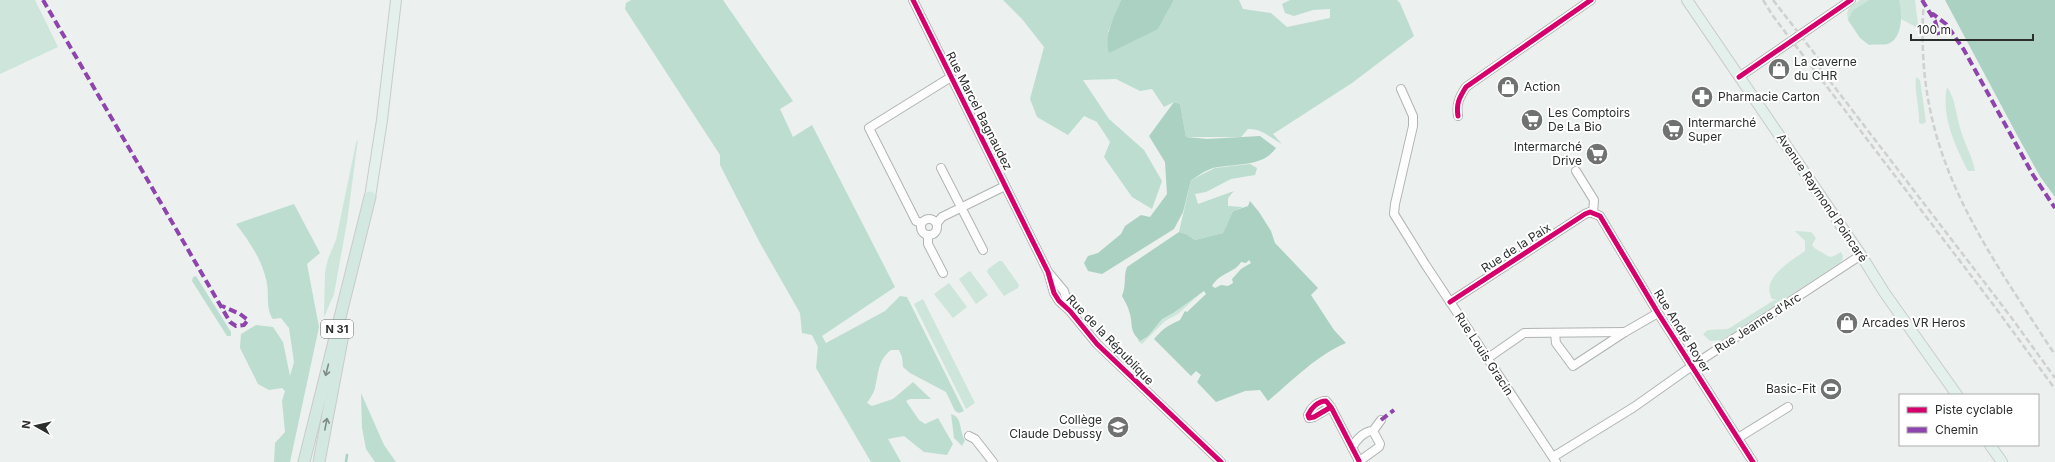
<svg xmlns="http://www.w3.org/2000/svg" width="2055" height="462" font-family="Inter,sans-serif">
	<style>
		.green { fill: #cde5db }
		.forest { fill: #bdddd1 }
		.water { fill: #aad1c2; fill-rule: evenodd }
		.lines { fill: none; stroke-linecap: round; stroke-linejoin: round }
		.stream { stroke: #aad1c2; stroke-width: 2.5 }
		.minor-casing { stroke: #b0b4b2; stroke-width: 10 }
		.major-casing { stroke: #c9ccca; stroke-width: 12 }
		.highway-casing { stroke: #c9ccca; stroke-width: 13 }
		.minor { stroke: #fcfdfc; stroke-width: 8 }
		.major { stroke: #e3f0eb; stroke-width: 10 }
		.highway { stroke: #d2e8e1; stroke-width: 11 }
		.rail { stroke: #cfd0cf; stroke-width: 2.5; stroke-dasharray: 6 3; stroke-linecap: butt }
		.quiet { stroke: #8e44ad; stroke-width: 4; stroke-dasharray: 8 4; stroke-linecap: butt }
		.cycleway-casing { stroke: #fff; stroke-width: 8 }
		.cycleway { stroke: #d6006c; stroke-width: 5 }
		.oneway { stroke: #7e8b86 }
		.labels { text-anchor: middle; stroke-width: 4; stroke-linejoin: round; paint-order: stroke }
		.shield { fill: #fff; stroke: #6b6d6b; stroke-width: 1 }
		.shield-label { font-size: 11px; font-weight: bold; fill: #2b2e2c }
		.poi-label { font-size: 12px; fill: #2b2e2c; stroke: #fff; text-anchor: start }
		.street-label { font-size: 12px; fill: #2b2e2c; stroke: #fff }
	</style>
	<rect width="100%" height="100%" fill="#ecf0ee"/>
	<g class="green">
		<path d="M0 0H35L58 47 0 74Z"/>
		<path d="M1860 0H1869L1853 10 1848 20 1847 13 1849 8Z"/>
		<path d="M1899 0H1915L1918 25 1916 27 1901 19Z"/>
		<path d="M1916 77 1920 80 1926 122 1923 124 1919 123C1920 107 1914 93 1916 77Z"/>
		<path d="M1947 87C1955 98 1956 114 1960 128 1964 143 1972 155 1975 171H1968C1955 146 1941 115 1947 87Z"/>
		<path d="M358 139 347 222 334 294 324 317 325 272 328 259 336 240 356 143Z"/>
		<path d="M1795 231 1811 232 1816 238 1812 245C1816 250 1818 250 1823 253 1831 259 1832 257 1841 252L1843 256 1842 261 1722 340 1710 341 1703 334 1708 330 1728 329 1776 299H1772C1760 278 1791 261 1805 251V241Z"/>
		<path d="M999 261H1002L1019 285 1018 288 1004 296 987 272 988 269Z"/>
		<path d="M970 271 988 295 976 304 959 279Z"/>
		<path d="M949 283 967 307 953 318 934 294Z"/>
		<path d="M1204 290 1178 314 1165 321 1142 344 1138 341 1140 337 1162 317Z"/>
		<path d="M923 299 975 403 966 409 914 304Z"/>
	</g>
	<g class="forest">
		<path d="M631 0H723L793 101 780 109 793 137 812 125 895 287 822 336 826 343 885 311 900 296 907 297 964 411 959 413 955 411 946 392 910 373 903 367 902 357 899 350H891C877 361 879 373 875 388 874 393 870 398 867 403L872 406 893 399 913 382 931 399H910L906 401 919 420 925 424 938 418 953 444 947 455 924 452 904 436 888 439 901 462H871L816 368 818 347 812 335 802 333 800 313 760 243 720 165V155L625 9 626 3Z"/>
		<path d="M1003 0H1121L1108 32 1158 29 1174 0H1239L1243 9 1271 13 1287 27 1330 18V9L1313 10 1294 16 1285 13 1282 4 1290 0H1397L1400 3 1414 36 1352 83 1273 134 1282 144C1271 138 1261 128 1248 129L1241 137H1186L1180 104 1174 102 1164 107 1152 89 1140 91 1116 79 1083 80 1109 119 1144 150 1162 181 1152 209 1132 197 1104 157 1110 142 1097 122 1084 116 1068 135 1037 117 1030 99 1044 47 1022 19Z"/>
		<path d="M1869 0H1899C1902 13 1904 37 1888 44 1884 45 1874 44 1869 45L1860 38 1848 20 1853 10Z"/>
		<path d="M1250 164 1257 168 1255 175 1231 179 1206 192 1195 194 1198 204 1234 191 1228 198V206L1243 207 1233 211 1223 233 1195 240 1186 234 1179 232 1191 180 1215 168Z"/>
		<path d="M294 204 320 253 307 264 319 327 290 462H274L275 443 285 432 282 401 285 391 282 388 269 390 258 384 240 348 241 334 256 325 273 327 283 342 290 376 294 362 289 328 281 318 273 319C265 308 270 293 266 279 261 258 249 241 236 224Z"/>
		<path d="M196 276 231 332V336H227L192 281 193 277Z"/>
		<path d="M361 393 384 445 396 462H375L366 449 362 428Z"/>
		<path d="M951 414C963 417 959 432 965 440L962 446 954 438Z"/>
	</g>
	<g class="water">
		<path d="M1121 0H1174L1158 29 1109 53C1104 35 1114 17 1121 0Z"/>
		<path d="M1945 0H2055V197L2041 178 2017 135Z"/>
		<path d="M1174 102 1180 104 1186 137 1207 139 1260 136 1276 148C1262 168 1234 163 1213 168 1206 170 1198 176 1191 180L1183 212 1174 229 1102 274 1088 271 1084 263 1088 256 1098 253 1121 234 1125 226 1141 215 1150 217 1167 194 1165 162 1149 136Z"/>
		<path d="M1250 201 1259 212 1271 231 1275 243 1318 288 1311 295 1334 330 1346 343C1317 355 1292 381 1268 401L1260 390 1245 391 1216 402 1197 382 1201 375 1196 371 1191 376 1154 339C1165 327 1166 327 1180 320L1185 311 1187 312 1206 294 1204 291 1173 313 1162 319 1148 336 1140 341C1128 329 1134 325 1129 311 1128 306 1124 300 1122 296 1127 283 1123 278 1127 267L1179 232 1186 234 1195 240 1223 233 1233 211 1248 206ZM1249 260 1251 263 1241 269 1232 279 1233 283 1228 286 1221 285 1215 288 1212 286C1220 272 1235 273 1241 262L1246 263Z"/>
	</g>
	<g class="lines">
		<path class="stream" d="M346 462 347 455"/>
		<g class="minor-casing">
			<g id="minor">
				<path d="M913 0 1048 272 1054 293 1059 301 1070 311 1097 344 1221 462"/>
				<path d="M1739 77 1851 0"/>
				<path d="M1401 89 1413 116V126L1395 204 1394 214 1425 264 1556 462"/>
				<path d="M1458 116C1456 104 1459 98 1466 87L1591 0"/>
				<path d="M941 168 983 250"/>
				<path d="M1576 171 1594 200 1593 213"/>
				<circle cx="929" cy="227" r="8"/>
				<path d="M921 223 916 221 869 128 951 77"/>
				<path d="M937 223 942 217 1005 186"/>
				<path d="M928 235V244L943 273"/>
				<path d="M1049 273 1064 291 1070 310"/>
				<path d="M1450 302 1585 214 1590 212 1600 216 1658 313 1753 462"/>
				<path d="M1555 333 1556 343 1573 366 1625 332 1658 313"/>
				<path d="M1488 358 1524 333 1625 332"/>
				<path d="M1331 407 1314 417 1309 418 1308 415C1311 408 1318 401 1326 401L1331 407 1359 461"/>
				<path d="M969 436 975 439 993 462"/>
				<path d="M1738 438 1788 407"/>
				<path d="M1352 448C1355 441 1365 430 1373 431"/>
				<path d="M1553 457 1634 407 1692 366 1861 255"/>
				<path d="M1358 462 1379 447 1380 444 1373 431 1381 420"/>
			</g>
		</g>
		<g class="major-casing">
			<g id="major">
				<path d="M1687 0 1861 255 1884 292 1957 395"/>
				<path d="M370 197 382 120 396 0"/>
				<path d="M1990 445 2002 462"/>
			</g>
		</g>
		<g class="highway-casing">
			<g id="highway">
				<path d="M304 462 370 197"/>
				<path d="M319 462 344 329"/>
			</g>
		</g>
		<use href="#minor" class="minor"/>
		<use href="#major" class="major"/>
		<use href="#highway" class="highway"/>
		<g class="rail">
			<path d="M1763 0 1773 16 1995 307 2055 389"/>
			<path d="M1773 0 1821 62"/>
			<path d="M1924 0C1912 150 1978 236 2055 355"/>
			<path d="M1813 59 2011 317 2055 378"/>
		</g>
		<g class="quiet">
			<path d="M43 0 230 322 236 326 244 325 248 320 240 314 222 306"/>
			<path d="M1922 0 1935 21 1939 35"/>
			<path d="M1931 16 1933 14 1946 24 1964 50 2033 175 2055 208"/>
			<path d="M1381 420 1394 410"/>
		</g>
		<g class="cycleway-casing">
			<g id="cycleway">
				<path d="M913 0 1048 272 1054 293 1059 301 1070 311 1097 344 1221 462"/>
				<path d="M1739 77 1851 0"/>
				<path d="M1458 116C1456 104 1459 98 1466 87L1591 0"/>
				<path d="M1450 302 1585 214 1590 212 1600 216 1658 313 1753 462"/>
				<path d="M1331 407 1314 417 1309 418 1308 415C1311 408 1318 401 1326 401L1331 407 1359 461"/>
			</g>
		</g>
		<use href="#cycleway" class="cycleway"/>
	</g>
	<defs><path id="oneway-shaft" d="M-6 0H5M1.5-3L5.5 0L1.5 3" fill="none" stroke-width="1.6" stroke-linecap="round" stroke-linejoin="round"/></defs>
	<g class="oneway">
		<use href="#oneway-shaft" transform="translate(327 370) rotate(104)"/>
		<use href="#oneway-shaft" transform="translate(326 424) rotate(-79)"/>
	</g>
	<defs>
		<g id="shop-disc" transform="scale(1.15)"><circle r="9.5" fill="#6f7270" stroke="#fff"/><path d="M-5-2.5h2.3a2.7 3.5 0 0 1 5.4 0H5L5.5 6h-11ZM-1.5-2.5h3a1.5 2.3 0 0 0-3 0Z" fill="#fff"/></g>
		<g id="pharmacy-disc" transform="scale(1.15)"><circle r="9.5" fill="#6f7270" stroke="#fff"/><path d="M-2-6h4v4h4v4h-4v4h-4v-4h-4v-4h4Z" fill="#fff"/></g>
		<g id="supermarket-disc" transform="scale(1.15)"><circle r="9.5" fill="#6f7270" stroke="#fff"/><path d="M-6-5.5h2.5l.6 2H6L4.5 2H-2.5L-4.4-4H-6ZM-1.5 3.2a1.3 1.3 0 1 0 .1 0ZM3 3.2a1.3 1.3 0 1 0 .1 0Z" fill="#fff"/></g>
		<g id="stadium-disc" transform="scale(1.15)"><circle r="9.5" fill="#6f7270" stroke="#fff"/><path d="M0-5a6.5 5 0 1 0 0 10a6.5 5 0 1 0 0-10ZM-3.5-1.8h7v3.6h-7Z" fill="#fff"/></g>
		<g id="school-disc" transform="scale(1.15)"><circle r="9.5" fill="#6f7270" stroke="#fff"/><path d="M0-5L7-2L0 1L-7-2ZM-4 1L0 2.5L4 1V4Q0 6-4 4Z" fill="#fff"/></g>
	</defs>
	<g fill-rule="evenodd">
		<use href="#shop-disc" x="1779" y="69"/>
		<use href="#shop-disc" x="1508" y="87"/>
		<use href="#pharmacy-disc" x="1702" y="97"/>
		<use href="#supermarket-disc" x="1532" y="120"/>
		<use href="#supermarket-disc" x="1673" y="130"/>
		<use href="#supermarket-disc" x="1597" y="154"/>
		<use href="#shop-disc" x="1847" y="323"/>
		<use href="#stadium-disc" x="1831" y="389"/>
		<use href="#school-disc" x="1118" y="427"/>
	</g>
	<g class="labels">
		<rect class="shield" x="321" y="320" width="32" height="18" rx="3"/>
		<g class="shield-label">
			<text x="337" y="333">N 31</text>
		</g>
		<g class="poi-label">
			<text x="1794" y="66">La caverne<tspan x="1794" dy="14">du CHR</tspan></text>
			<text x="1524" y="91">Action</text>
			<text x="1718" y="101">Pharmacie Carton</text>
			<text x="1548" y="117">Les Comptoirs<tspan x="1548" dy="14">De La Bio</tspan></text>
			<text x="1688" y="127">Intermarché<tspan x="1688" dy="14">Super</tspan></text>
			<text x="1582" y="151" text-anchor="end">Intermarché<tspan x="1582" dy="14">Drive</tspan></text>
			<text x="1862" y="327">Arcades VR Heros</text>
			<text x="1816" y="393" text-anchor="end">Basic-Fit</text>
			<text x="1102" y="424" text-anchor="end">Collège<tspan x="1102" dy="14">Claude Debussy</tspan></text>
		</g>
		<g class="street-label">
			<text transform="translate(979 111) rotate(63)" y="4">Rue Marcel Bagnaudez</text>
			<text transform="translate(1822 198) rotate(56)" y="4">Avenue Raymond Poincaré</text>
			<text transform="translate(1516 248) rotate(-33)" y="4">Rue de la Paix</text>
			<text transform="translate(1758 323) rotate(-33)" y="4">Rue Jeanne d'Arc</text>
			<text transform="translate(1682 331) rotate(58)" y="4">Rue André Royer</text>
			<text transform="translate(1110 340) rotate(46)" y="4">Rue de la République</text>
			<text transform="translate(1484 354) rotate(57)" y="4">Rue Louis Gracin</text>
		</g>
	</g>
	<rect x="1899" y="394" width="140" height="52" fill="#ffffff" stroke="#aaabab"/>
	<rect x="1907" y="407" width="20" height="6" fill="#d6006c" stroke="#aaabab"/>
	<text x="1935" y="414" font-size="12" fill="#2b2e2c">Piste cyclable</text>
	<rect x="1907" y="427" width="20" height="6" fill="#8e44ad" stroke="#aaabab"/>
	<text x="1935" y="434" font-size="12" fill="#2b2e2c">Chemin</text>
	<g transform="translate(36 426) rotate(278)" stroke="#ffffff" stroke-width="3" paint-order="stroke">
	<path d="M0-3L7 15L0 10L-7 15Z" fill="#2b2e2c"/>
	<text y="-6" font-size="11" font-weight="bold" text-anchor="middle" fill="#2b2e2c">N</text>
	</g>
	<path d="M1911 34v6h122v-6" fill="none" stroke="#2b2e2c" stroke-width="2"/>
	<text x="1917" y="34" font-size="12" fill="#2b2e2c" stroke="#ffffff" stroke-width="3" paint-order="stroke">100 m</text>
</svg>
